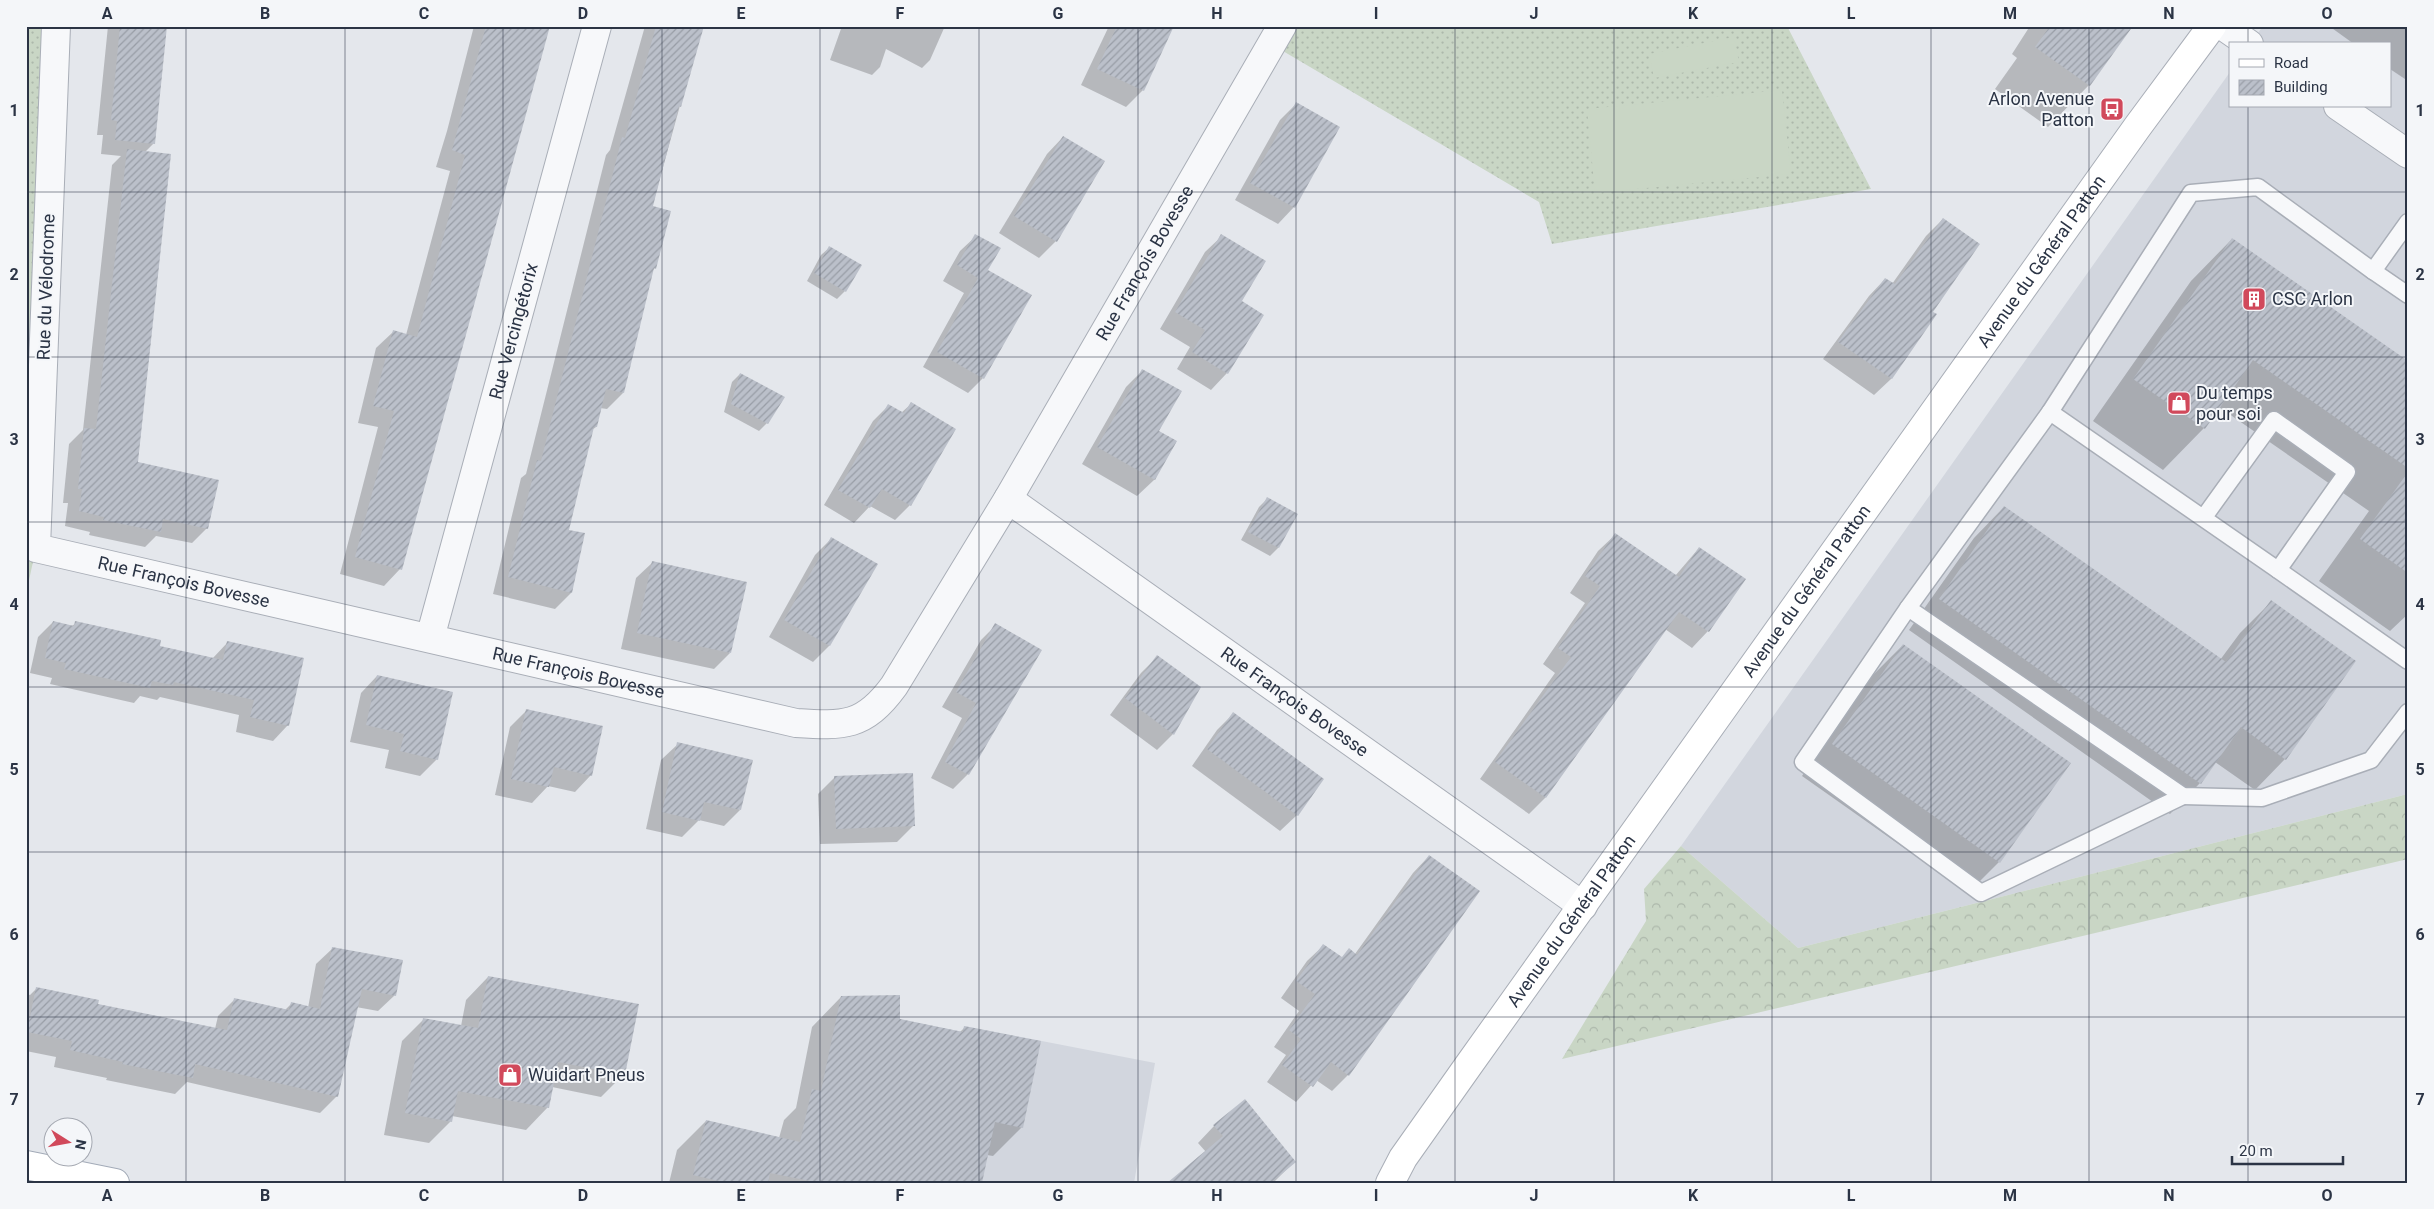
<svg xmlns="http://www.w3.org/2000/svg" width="2434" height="1209" font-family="Roboto,sans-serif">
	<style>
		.built { fill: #d2d6de }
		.grass { fill: url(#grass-dots) }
		.forest { fill: url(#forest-crowns) }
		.pitch { fill: #c9d6c5 }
		.shadow { fill: #0003 }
		.building { fill: url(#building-hatch) }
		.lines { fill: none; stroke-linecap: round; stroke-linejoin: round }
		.service-casing { stroke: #a9aeb7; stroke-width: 19 }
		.minor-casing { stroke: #a9aeb7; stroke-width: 30 }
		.secondary-casing { stroke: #a9aeb7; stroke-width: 30 }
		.primary-casing { stroke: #a3abb8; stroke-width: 30 }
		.service { stroke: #f7f8fa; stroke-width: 16 }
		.minor { stroke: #f7f8fa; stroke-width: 28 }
		.secondary { stroke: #fff; stroke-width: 28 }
		.primary { stroke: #fff; stroke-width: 28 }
		.grid { fill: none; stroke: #2b3445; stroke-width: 1; stroke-opacity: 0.55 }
		.labels { text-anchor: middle; stroke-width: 4; stroke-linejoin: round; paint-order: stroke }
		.poi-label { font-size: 18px; fill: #2b3445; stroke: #f4f6f9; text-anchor: start }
		.street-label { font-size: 18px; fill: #2b3445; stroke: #f4f6f9 }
		.neatline { fill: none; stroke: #2b3445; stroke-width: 2 }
		.grid-label { font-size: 16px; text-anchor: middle; font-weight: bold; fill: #2b3445 }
	</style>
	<defs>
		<pattern id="grass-dots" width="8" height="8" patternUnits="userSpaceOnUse" patternTransform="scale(1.25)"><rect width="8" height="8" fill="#c9d6c5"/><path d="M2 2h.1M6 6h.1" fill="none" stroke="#adb8ab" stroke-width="1.8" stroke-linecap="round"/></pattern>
		<pattern id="forest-crowns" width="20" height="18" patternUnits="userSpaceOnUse" patternTransform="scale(1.25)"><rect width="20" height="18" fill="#c9d6c5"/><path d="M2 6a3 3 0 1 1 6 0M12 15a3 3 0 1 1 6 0" fill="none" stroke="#adb8ab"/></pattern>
		<pattern id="building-hatch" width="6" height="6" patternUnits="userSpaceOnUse" patternTransform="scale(1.25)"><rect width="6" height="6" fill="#bbc0ca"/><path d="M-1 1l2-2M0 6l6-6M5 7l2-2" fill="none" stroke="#989da6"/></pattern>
	</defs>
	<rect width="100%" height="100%" fill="#e4e7ec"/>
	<g class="built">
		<path d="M2263 26H2408V794L1798 948 1681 846 2230 72V106H2390V44H2250Z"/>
		<path d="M839 1007 963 1032 964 1026 1155 1063 1134 1183H802V1181L814 1182 824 1080Z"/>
	</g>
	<g class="grass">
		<path d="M26 26H56L36 548 26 594Z"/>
		<path d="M1282 26H1787L1871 189 1552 244 1539 202 1271 44Z"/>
	</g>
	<path class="forest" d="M2408 794V859L1562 1059 1646 921 1644 889 1681 846 1798 948Z"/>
	<g class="pitch">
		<path d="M1734 37 1739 62 1654 78 1649 54Z"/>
		<path d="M1782 90 1791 174 1595 193 1587 109Z"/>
	</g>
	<g class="shadow">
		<path d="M108 26H165L154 143 145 152 136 463 207 528 192 543 156 536 145 547 89 535 90 532 65 526 68 503H63L69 444 83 430 112 165 121 156 101 154 103 135H97Z"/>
		<path d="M474 26H548L400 569 384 586 340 574 378 427 358 423 376 348 393 332 406 335 450 171 436 167 447 131Z"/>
		<path d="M645 26H702L652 207 655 268 652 271 623 393 607 409 600 408 596 427 592 430 567 530 571 593 555 609 493 594 521 478 526 474 606 155 610 150Z"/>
		<path d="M842 26H945L930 60 922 68 886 49 880 67 872 75 830 60Z"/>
		<path d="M1109 26H1164L1171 31 1143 90 1126 107 1081 85Z"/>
		<path d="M2030 26H2131L2089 85 2048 127 1995 89 2017 58 2012 54Z"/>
		<path d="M2329 26H2408V81L2390 69V44H2354Z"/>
		<path d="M1296 104 1294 207 1278 224 1235 200 1280 120Z"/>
		<path d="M1063 137 1104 162 1056 241 1039 258 999 233 1047 154Z"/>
		<path d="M1943 219 1932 312 1935 314 1891 379 1874 395 1823 359 1869 296 1885 279 1892 284 1926 236Z"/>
		<path d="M976 236 987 271 983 378 968 393 923 367 964 293 943 281 960 251Z"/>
		<path d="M1222 236 1240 301 1227 373 1211 390 1177 369 1190 347 1160 329 1205 252Z"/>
		<path d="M2232 239 2408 362V614L2390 631 2319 581 2369 511 2219 407 2204 428 2163 470 2093 421 2191 281Z"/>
		<path d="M829 248 845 291 837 299 807 281 821 255Z"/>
		<path d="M1142 371 1158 431 1176 442 1154 480 1137 496 1082 464 1126 387Z"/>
		<path d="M740 374 783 398 767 423 759 431 724 412 732 382Z"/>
		<path d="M911 404 910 505 895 520 870 506 854 523 824 505 873 421 888 406 901 413Z"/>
		<path d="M1267 499 1296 515 1278 548 1270 556 1241 540 1259 507Z"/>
		<path d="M2004 507 2220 660 2240 633 2271 602 2285 759 2255 790 2215 762 2200 783 2170 814 1909 630 1974 538Z"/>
		<path d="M1615 535 1675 576 1699 548 1708 631 1692 648 1665 629 1545 798 1529 814 1480 779 1555 673 1543 664 1585 603 1570 593 1598 551Z"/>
		<path d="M831 539 876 564 829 646 813 662 769 637 815 555Z"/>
		<path d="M653 562 730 653 714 669 621 649 636 578Z"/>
		<path d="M53 622 72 626 76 623 158 647 212 659 228 642 288 725 273 741 236 732 239 715 160 697 157 700 140 696 134 703 50 684 52 678 30 673 38 637Z"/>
		<path d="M996 625 968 774 953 789 931 778 962 718 942 707 981 640Z"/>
		<path d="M1903 645 2069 763 1999 862 1968 893 1802 776 1872 676Z"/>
		<path d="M1157 657 1173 734 1157 750 1110 715 1141 673Z"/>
		<path d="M377 676 437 759 420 776 385 768 389 750 350 742 361 693Z"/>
		<path d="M526 711 591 775 575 792 548 786 532 803 495 795 510 727Z"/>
		<path d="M1233 714 1297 815 1280 831 1192 766 1217 730Z"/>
		<path d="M678 744 740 810 724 826 699 820 682 837 646 829 661 760Z"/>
		<path d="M835 777 914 825 897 842 820 844 818 794Z"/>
		<path d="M1429 856 1348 1075 1332 1091 1316 1080 1296 1102 1267 1082 1286 1055 1274 1047 1299 1011 1281 998 1307 961 1324 945 1341 958 1355 954 1413 873Z"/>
		<path d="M333 948 395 995 378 1011 356 1007 337 1096 320 1113 187 1082 175 1094 106 1080 107 1078 54 1067 56 1057 26 1051V994L30 995 36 989 96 1005 215 1029 218 1016 234 1000 284 1011 291 1004 308 1008 316 964Z"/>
		<path d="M488 977 624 1074 601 1097 552 1087 548 1107 526 1130 452 1116 451 1121 429 1143 384 1135 402 1041 424 1019 461 1026 466 1000Z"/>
		<path d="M841 997 899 1020 960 1032 965 1027 1022 1127 993 1156 987 1155 981 1183H669L677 1150 706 1121 779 1138 784 1120 796 1108 812 1027Z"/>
		<path d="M1214 1126 1294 1162 1273 1183H1168L1206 1152 1198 1143Z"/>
	</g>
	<g class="building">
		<path d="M120 26H167L155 144 115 140 117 121 111 120Z"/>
		<path d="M486 26H550L402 570 355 557 394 411 373 406 393 330 417 337 465 155 452 150Z"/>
		<path d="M656 26H704L681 107 679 106 653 206 671 211 656 269 654 268 624 393 606 389 597 427H594L569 530 585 533 572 593 508 577 537 460 541 461 622 137 625 138Z"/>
		<path d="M1117 26H1174L1144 91 1097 69Z"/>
		<path d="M2050 26H2133L2090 86 2035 47Z"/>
		<path d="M1296 102 1340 127 1295 208 1250 183Z"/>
		<path d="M1063 136 1105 161 1057 242 1014 216Z"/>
		<path d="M127 149 171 154 138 462 219 480 208 529 163 519 161 532 103 520 104 517 79 511 82 489H78L84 428 96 429Z"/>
		<path d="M1943 218 1980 244 1933 312 1937 314 1892 379 1838 342 1885 278 1895 284Z"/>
		<path d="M975 234 1001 248 988 270 1032 295 984 379 937 352 978 278 957 265Z"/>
		<path d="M1221 234 1266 261 1242 301 1264 315 1228 374 1192 352 1205 330 1175 312Z"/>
		<path d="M2232 238 2408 361V468L2253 360 2205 429 2133 379Z"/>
		<path d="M829 246 862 265 846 292 814 273Z"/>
		<path d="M1142 369 1182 391 1159 431 1177 441 1155 480 1097 447Z"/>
		<path d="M740 373 785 397 768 424 731 404Z"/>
		<path d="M911 402 956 429 911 506 882 489 870 508 838 490 888 404 904 413Z"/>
		<path d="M2408 472V573L2360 539Z"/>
		<path d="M1267 497 1298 514 1279 548 1248 532Z"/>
		<path d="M2004 506 2226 662 2271 600 2356 661 2286 760 2241 727 2201 784 1939 599Z"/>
		<path d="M1615 533 1679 577 1699 547 1746 579 1709 632 1679 612 1546 798 1495 762 1571 657 1558 648 1600 586 1585 576Z"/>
		<path d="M831 537 878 564 830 646 784 620Z"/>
		<path d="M652 561 747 582 731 653 637 633Z"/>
		<path d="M53 621 74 626 75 621 161 640 160 646 223 660 227 641 304 658 289 726 250 717 254 700 174 682 173 685 152 681 150 688 64 669 66 663 45 658Z"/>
		<path d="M995 623 1042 650 969 775 945 762 976 703 956 692Z"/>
		<path d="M1903 644 2071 763 2000 863 1832 744Z"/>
		<path d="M1157 655 1201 687 1174 735 1125 698Z"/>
		<path d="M377 675 453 692 438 760 400 751 404 734 366 725Z"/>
		<path d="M526 709 603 726 592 776 554 767 549 787 511 779Z"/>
		<path d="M1233 712 1324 779 1298 816 1207 749Z"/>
		<path d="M677 742 753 760 741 810 704 802 700 821 662 812Z"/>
		<path d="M913 773 915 826 836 829 834 776Z"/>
		<path d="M1429 855 1480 891 1349 1076 1331 1062 1313 1087 1282 1065 1301 1039 1289 1030 1315 994 1296 981 1323 944 1342 957 1349 948 1357 955Z"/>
		<path d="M332 947 403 960 396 996 362 989 338 1097 195 1064 193 1078 122 1064 123 1062 70 1050 72 1041 27 1032 36 987 99 1000 98 1004 227 1030 234 998 289 1010 291 1002 320 1009Z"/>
		<path d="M488 976 639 1004 625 1075 558 1062 549 1108 458 1091 452 1122 405 1113 423 1018 478 1028Z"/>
		<path d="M900 995V1019L963 1032 964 1026 1041 1041 1023 1128 995 1122 982 1183H820L770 1173 768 1183H727L693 1175 706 1120 800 1142 812 1089 821 1091 841 996Z"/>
		<path d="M1245 1099 1296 1162 1271 1183H1167L1223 1136 1213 1125Z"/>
	</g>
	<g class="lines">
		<g class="service-casing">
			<g id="service">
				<path d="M2373 271 2408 295"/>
				<path d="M2050 412 1908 608 2183 796 2262 798 2371 760 2408 712"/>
				<path d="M2204 517 2274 420 2347 472 2278 570 2050 412 2191 193 2258 187 2373 271 2408 222"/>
				<path d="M2278 570 2408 661"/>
				<path d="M1908 608 1803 762 1981 893 2183 796"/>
			</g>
		</g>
		<g class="minor-casing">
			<g id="minor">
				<path id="s1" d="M56 26 36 548 796 723C844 726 864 727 894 686L1008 499 1282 26"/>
				<path d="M2223 26 2249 44"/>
				<path d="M2338 106 2408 154"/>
				<path id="s2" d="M1008 499 1583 906"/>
				<path id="s3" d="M430 638 597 26"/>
			</g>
		</g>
		<g class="secondary-casing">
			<g id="secondary">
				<path id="s4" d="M1390 1183 1403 1158 1468 1066 2138 126 2212 26"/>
			</g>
		</g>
		<g class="primary-casing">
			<path id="primary" d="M26 1165 115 1183"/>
		</g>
		<use href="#service" class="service"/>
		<use href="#minor" class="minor"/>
		<use href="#secondary" class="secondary"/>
		<use href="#primary" class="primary"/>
	</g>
	<path class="grid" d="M186 26V1183M345 26V1183M503 26V1183M662 26V1183M820 26V1183M979 26V1183M1138 26V1183M1296 26V1183M1455 26V1183M1614 26V1183M1772 26V1183M1931 26V1183M2089 26V1183M2248 26V44M2248 106V1183M26 192H2408M26 357H2408M26 522H2408M26 687H2408M26 852H2408M26 1017H2408"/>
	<defs>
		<g id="bus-square" transform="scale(1.25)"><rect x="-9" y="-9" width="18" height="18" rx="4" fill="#d1495b" stroke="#f4f6f9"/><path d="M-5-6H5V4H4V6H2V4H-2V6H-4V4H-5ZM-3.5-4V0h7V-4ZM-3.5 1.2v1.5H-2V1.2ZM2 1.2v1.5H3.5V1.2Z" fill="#fff"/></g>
		<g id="building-square" transform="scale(1.25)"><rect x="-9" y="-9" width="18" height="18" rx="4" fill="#d1495b" stroke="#f4f6f9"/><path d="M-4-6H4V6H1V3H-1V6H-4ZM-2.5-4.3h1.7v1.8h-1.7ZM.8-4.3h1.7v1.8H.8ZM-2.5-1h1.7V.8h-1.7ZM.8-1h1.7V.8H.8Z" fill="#fff"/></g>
		<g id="shop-square" transform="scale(1.25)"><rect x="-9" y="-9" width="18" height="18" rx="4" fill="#d1495b" stroke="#f4f6f9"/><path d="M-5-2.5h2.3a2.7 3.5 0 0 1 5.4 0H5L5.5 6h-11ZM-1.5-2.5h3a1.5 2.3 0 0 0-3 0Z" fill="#fff"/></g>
	</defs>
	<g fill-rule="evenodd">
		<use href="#bus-square" x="2112" y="109"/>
		<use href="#building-square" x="2254" y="299"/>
		<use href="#shop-square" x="2179" y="403"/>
		<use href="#shop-square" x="510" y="1075"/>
	</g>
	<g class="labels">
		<g class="poi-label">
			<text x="2094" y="105" text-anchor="end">Arlon Avenue<tspan x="2094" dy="21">Patton</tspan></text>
			<text x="2272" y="305">CSC Arlon</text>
			<text x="2196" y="399">Du temps<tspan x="2196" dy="21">pour soi</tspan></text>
			<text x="528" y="1081">Wuidart Pneus</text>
		</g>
		<g class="street-label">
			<text dy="6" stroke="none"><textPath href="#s1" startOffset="1906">Rue François Bovesse</textPath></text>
			<text dy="6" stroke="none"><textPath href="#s4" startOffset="1129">Avenue du Général Patton</textPath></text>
			<text transform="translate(46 287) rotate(-88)" y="6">Rue du Vélodrome</text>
			<text dy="6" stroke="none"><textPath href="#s3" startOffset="318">Rue Vercingétorix</textPath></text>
			<text dy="6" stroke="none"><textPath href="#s1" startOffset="674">Rue François Bovesse</textPath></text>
			<text dy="6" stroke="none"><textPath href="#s4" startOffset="724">Avenue du Général Patton</textPath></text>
			<text dy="6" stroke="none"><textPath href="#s1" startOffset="1079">Rue François Bovesse</textPath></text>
			<text dy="6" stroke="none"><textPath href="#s2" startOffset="351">Rue François Bovesse</textPath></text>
			<text dy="6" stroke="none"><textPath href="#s4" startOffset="319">Avenue du Général Patton</textPath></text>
		</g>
	</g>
	<rect width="2434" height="1209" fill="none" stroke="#f4f6f9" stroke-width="55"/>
	<rect x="2229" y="42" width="162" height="65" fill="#f4f6f9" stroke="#a4a8b1"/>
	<rect x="2239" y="59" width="25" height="8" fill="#ffffff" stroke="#a4a8b1"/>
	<text x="2274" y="68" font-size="15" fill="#2b3445">Road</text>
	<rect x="2239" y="80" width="25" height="15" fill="url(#building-hatch)" stroke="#a4a8b1"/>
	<text x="2274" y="92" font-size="15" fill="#2b3445">Building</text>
	<g transform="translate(68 1142) rotate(101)"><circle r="24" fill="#f4f6f9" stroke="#a4a8b1"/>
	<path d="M0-4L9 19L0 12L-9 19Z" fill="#d1495b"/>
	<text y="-8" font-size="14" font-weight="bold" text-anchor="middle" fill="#2b3445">N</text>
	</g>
	<path d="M2232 1156v8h111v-8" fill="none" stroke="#2b3445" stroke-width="2.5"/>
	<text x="2239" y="1156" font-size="15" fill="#2b3445" stroke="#f4f6f9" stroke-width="4" paint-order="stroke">20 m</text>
	<rect x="28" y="28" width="2378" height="1154" class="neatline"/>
	<g class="grid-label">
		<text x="107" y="19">A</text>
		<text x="265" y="19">B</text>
		<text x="424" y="19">C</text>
		<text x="583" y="19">D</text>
		<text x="741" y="19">E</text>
		<text x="900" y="19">F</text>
		<text x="1058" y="19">G</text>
		<text x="1217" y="19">H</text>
		<text x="1376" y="19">I</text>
		<text x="1534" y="19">J</text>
		<text x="1693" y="19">K</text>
		<text x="1851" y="19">L</text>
		<text x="2010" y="19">M</text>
		<text x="2169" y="19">N</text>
		<text x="2327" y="19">O</text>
		<text x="14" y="116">1</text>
		<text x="2420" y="116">1</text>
		<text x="14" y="280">2</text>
		<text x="2420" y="280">2</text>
		<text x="14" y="445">3</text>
		<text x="2420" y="445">3</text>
		<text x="14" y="610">4</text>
		<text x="2420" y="610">4</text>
		<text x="14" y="775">5</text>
		<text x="2420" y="775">5</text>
		<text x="14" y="940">6</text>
		<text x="2420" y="940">6</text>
		<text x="14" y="1105">7</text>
		<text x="2420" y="1105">7</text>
		<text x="107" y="1201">A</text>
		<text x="265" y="1201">B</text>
		<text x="424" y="1201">C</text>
		<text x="583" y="1201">D</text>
		<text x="741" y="1201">E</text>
		<text x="900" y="1201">F</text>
		<text x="1058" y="1201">G</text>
		<text x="1217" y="1201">H</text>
		<text x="1376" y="1201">I</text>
		<text x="1534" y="1201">J</text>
		<text x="1693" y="1201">K</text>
		<text x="1851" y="1201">L</text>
		<text x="2010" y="1201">M</text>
		<text x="2169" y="1201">N</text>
		<text x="2327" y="1201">O</text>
	</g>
</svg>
